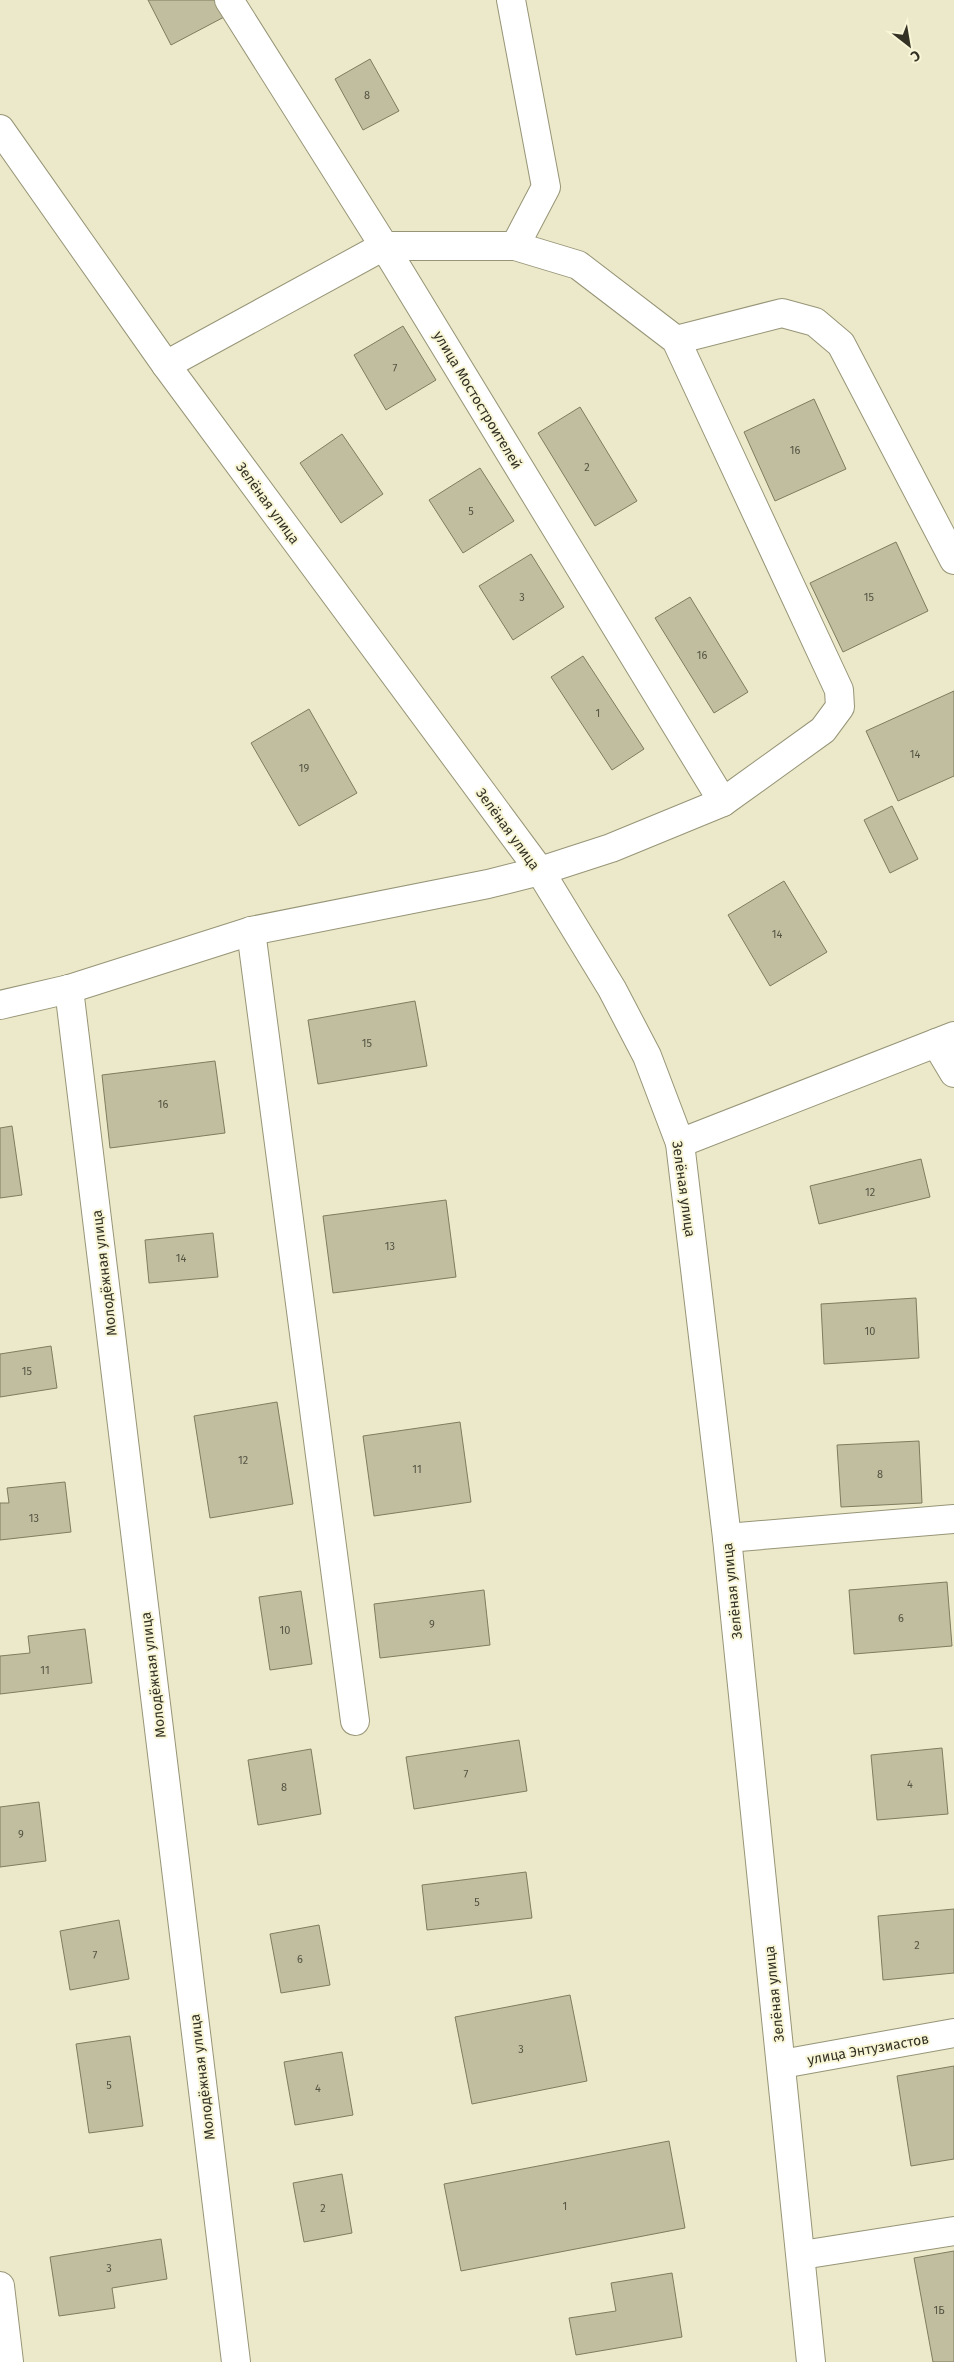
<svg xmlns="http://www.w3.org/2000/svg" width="954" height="2362" font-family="'Fira Sans',sans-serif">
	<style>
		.building { fill: #c0be9f; stroke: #7f7c5f }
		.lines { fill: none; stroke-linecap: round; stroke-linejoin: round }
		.minor-casing { stroke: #979577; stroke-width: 30 }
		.minor { stroke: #fff; stroke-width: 28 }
		.labels { text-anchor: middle; stroke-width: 4; stroke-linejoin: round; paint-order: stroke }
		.number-label { font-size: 11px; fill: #565544 }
		.street-label { font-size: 14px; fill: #333225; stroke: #f8f6d6 }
	</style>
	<rect width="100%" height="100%" fill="#ebe9c9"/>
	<g class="building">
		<path d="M148 0H218L226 16 171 45Z"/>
		<path d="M370 59 399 111 363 130 335 79Z"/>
		<path d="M403 326 436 380 386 410 354 355Z"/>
		<path d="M814 399 846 469 775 501 744 432Z"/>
		<path d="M580 407 637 501 595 526 538 433Z"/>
		<path d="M342 434 383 494 341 523 300 463Z"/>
		<path d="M480 468 514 521 463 553 429 500Z"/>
		<path d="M896 542 928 611 843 652 810 583Z"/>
		<path d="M531 554 564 607 513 640 479 586Z"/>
		<path d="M690 597 748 692 714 713 655 618Z"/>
		<path d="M583 656 644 749 612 770 551 677Z"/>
		<path d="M954 691V776L898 801 866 731Z"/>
		<path d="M309 709 357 793 299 826 251 743Z"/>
		<path d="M892 806 918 859 890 873 864 820Z"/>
		<path d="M784 881 827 952 770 986 728 915Z"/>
		<path d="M415 1001 427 1066 318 1084 308 1020Z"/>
		<path d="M215 1061 225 1133 110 1148 102 1075Z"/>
		<path d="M12 1126 22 1195 0 1198V1128Z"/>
		<path d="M921 1159 930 1197 819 1224 810 1186Z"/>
		<path d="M446 1200 456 1277 333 1293 323 1216Z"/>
		<path d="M213 1233 218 1277 149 1283 145 1240Z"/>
		<path d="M916 1298 919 1358 824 1364 821 1304Z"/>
		<path d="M51 1346 57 1388 0 1397V1354Z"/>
		<path d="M277 1402 293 1504 210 1518 194 1416Z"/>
		<path d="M460 1422 471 1502 374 1516 363 1436Z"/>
		<path d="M919 1441 922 1503 841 1507 837 1445Z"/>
		<path d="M65 1482 71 1532 0 1540V1503H9L7 1488Z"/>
		<path d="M947 1582 952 1646 854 1654 849 1590Z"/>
		<path d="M484 1590 490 1645 380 1658 374 1604Z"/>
		<path d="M301 1591 312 1664 270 1670 259 1597Z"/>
		<path d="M85 1629 92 1683 0 1694V1656L30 1653 28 1636Z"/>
		<path d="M519 1740 527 1791 414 1809 406 1757Z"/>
		<path d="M942 1748 948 1814 877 1820 871 1755Z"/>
		<path d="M311 1749 321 1814 258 1825 248 1760Z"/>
		<path d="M39 1802 46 1861 0 1867V1807Z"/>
		<path d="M526 1872 532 1918 427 1930 422 1885Z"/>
		<path d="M954 1909V1973L883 1980 878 1916Z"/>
		<path d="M119 1920 129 1979 70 1990 60 1931Z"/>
		<path d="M319 1925 330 1985 281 1993 270 1934Z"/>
		<path d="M570 1995 587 2081 472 2104 455 2017Z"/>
		<path d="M130 2036 143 2126 89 2133 76 2044Z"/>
		<path d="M342 2052 353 2115 295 2125 284 2062Z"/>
		<path d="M954 2066V2159L911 2166 897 2076Z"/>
		<path d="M669 2141 685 2228 461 2271 444 2184Z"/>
		<path d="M342 2174 352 2233 304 2242 293 2183Z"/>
		<path d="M161 2239 167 2279 112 2288 115 2308 59 2316 50 2257Z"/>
		<path d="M954 2251V2362H933L914 2258Z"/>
		<path d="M672 2273 682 2337 576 2355 569 2318 616 2311 611 2283Z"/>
	</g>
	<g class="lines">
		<g class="minor-casing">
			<g id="minor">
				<path d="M229 0 384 246 723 802"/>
				<path d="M511 0 546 187 515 246"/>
				<path d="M0 129 166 365 540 871 612 989 647 1056 680 1143 727 1538 811 2362"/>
				<path d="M676 340 782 313 815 322 841 344 954 560"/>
				<path d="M251 931 355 1721"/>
				<path d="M69 989 236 2362"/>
				<path d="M0 1005 69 989 251 931 488 884 540 871 611 848 723 802 823 730 840 707 839 690 676 340 578 265 515 246H384L166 365"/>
				<path d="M936 1043 954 1073"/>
				<path d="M680 1143 954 1036"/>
				<path d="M727 1538 954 1519"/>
				<path d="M782 2064 954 2033"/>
				<path d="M802 2255 954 2231"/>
				<path d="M0 2286 9 2362"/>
			</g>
		</g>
		<use href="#minor" class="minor"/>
	</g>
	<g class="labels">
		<g class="number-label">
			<text x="367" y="99">8</text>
			<text x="395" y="372">7</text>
			<text x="795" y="454">16</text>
			<text x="587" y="471">2</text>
			<text x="471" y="515">5</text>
			<text x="522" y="601">3</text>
			<text x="869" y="601">15</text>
			<text x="702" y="659">16</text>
			<text x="598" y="717">1</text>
			<text x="915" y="758">14</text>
			<text x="304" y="772">19</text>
			<text x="777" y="938">14</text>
			<text x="367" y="1047">15</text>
			<text x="163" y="1108">16</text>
			<text x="870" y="1196">12</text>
			<text x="390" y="1250">13</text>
			<text x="181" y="1262">14</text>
			<text x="870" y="1335">10</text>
			<text x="27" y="1375">15</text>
			<text x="243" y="1464">12</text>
			<text x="417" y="1473">11</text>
			<text x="880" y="1478">8</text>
			<text x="34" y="1522">13</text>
			<text x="901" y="1622">6</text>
			<text x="432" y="1628">9</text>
			<text x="285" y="1634">10</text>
			<text x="45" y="1674">11</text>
			<text x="466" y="1778">7</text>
			<text x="910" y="1788">4</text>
			<text x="284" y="1791">8</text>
			<text x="21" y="1838">9</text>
			<text x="477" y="1906">5</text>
			<text x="917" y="1949">2</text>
			<text x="95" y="1959">7</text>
			<text x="300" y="1963">6</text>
			<text x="521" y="2053">3</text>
			<text x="109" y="2089">5</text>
			<text x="318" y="2092">4</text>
			<text x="565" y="2210">1</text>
			<text x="323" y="2212">2</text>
			<text x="109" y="2272">3</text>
			<text x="939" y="2314">1Б</text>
		</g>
		<g class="street-label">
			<text transform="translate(478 400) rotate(59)" y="5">улица Мостостроителей</text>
			<text transform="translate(268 503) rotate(54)" y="5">Зелёная улица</text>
			<text transform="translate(508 829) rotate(54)" y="5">Зелёная улица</text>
			<text transform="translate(684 1189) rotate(82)" y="5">Зелёная улица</text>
			<text transform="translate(104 1273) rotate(-97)" y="5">Молодёжная улица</text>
			<text transform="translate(732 1591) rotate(-96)" y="5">Зелёная улица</text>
			<text transform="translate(153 1675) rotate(-97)" y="5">Молодёжная улица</text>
			<text transform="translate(774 1994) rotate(-96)" y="5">Зелёная улица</text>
			<text transform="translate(868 2049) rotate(-10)" y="5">улица Энтузиастов</text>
			<text transform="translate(202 2077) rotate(-97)" y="5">Молодёжная улица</text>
		</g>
	</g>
	<g transform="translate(909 45) rotate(149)" stroke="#f8f6d6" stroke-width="4" paint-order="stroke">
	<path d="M0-4L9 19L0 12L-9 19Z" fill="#333225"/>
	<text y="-8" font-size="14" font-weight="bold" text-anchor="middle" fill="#333225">С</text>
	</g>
</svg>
